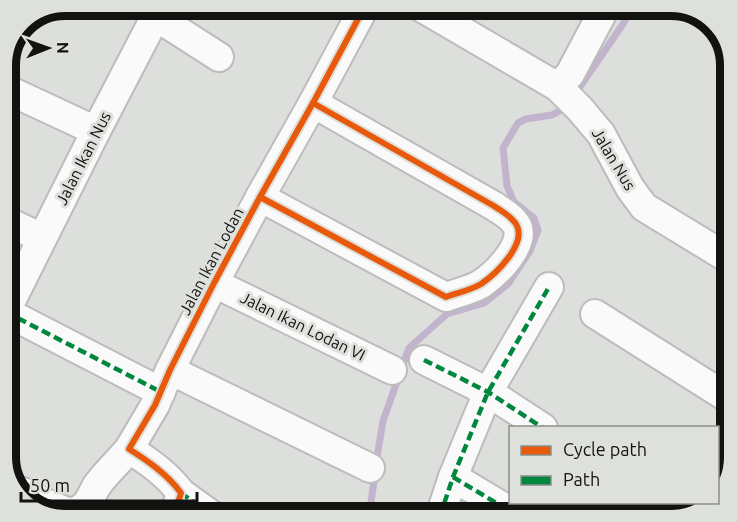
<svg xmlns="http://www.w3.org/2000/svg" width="737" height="522" font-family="Ubuntu,sans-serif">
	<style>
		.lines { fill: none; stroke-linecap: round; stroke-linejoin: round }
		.stream { stroke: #c3b4cd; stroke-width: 7 }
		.minor-casing { stroke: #bcbdbb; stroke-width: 32 }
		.minor { stroke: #fafafa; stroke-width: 28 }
		.quiet { stroke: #00873e; stroke-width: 4.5; stroke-dasharray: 9 4.5; stroke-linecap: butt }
		.cycleway-casing { stroke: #dde0db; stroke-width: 10 }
		.cycleway { stroke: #e8590c; stroke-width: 6 }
		.labels { text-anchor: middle; stroke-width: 6; stroke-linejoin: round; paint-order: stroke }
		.street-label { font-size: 16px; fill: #121311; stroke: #dde0db }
		.rim { fill: none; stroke: #121311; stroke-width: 8 }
	</style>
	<rect width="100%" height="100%" fill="#dddfdc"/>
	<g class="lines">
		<g class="stream">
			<path d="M575 94 623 24 633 6"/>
			<path d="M376 463 383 421 409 348 447 314 484 303 508 284 530 251 538 230 534 218 514 202 507 186 503 148 518 123 526 119 552 115 563 109 566 105"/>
			<path d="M369 516 375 474"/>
		</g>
		<g class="minor-casing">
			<g id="minor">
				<path d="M419 6 558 87 580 109 601 134 630 188 644 207 731 260"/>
				<path d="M155 16 219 57"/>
				<path d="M558 87 570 74 606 6"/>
				<path d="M6 89 96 131"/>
				<path d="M260 197 446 297C457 293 471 290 481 284 496 274 528 243 516 224 511 216 501 211 494 206L313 103"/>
				<path d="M6 221 42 238"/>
				<path d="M214 283 392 370"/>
				<path d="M6 311 96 131 161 6"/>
				<path d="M6 312 161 392"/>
				<path d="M595 314 731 400"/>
				<path d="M424 360 488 392 543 428"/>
				<path d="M170 370 370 468"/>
				<path d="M453 477 518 516"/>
				<path d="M23 492C34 497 59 511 70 512 74 512 80 510 83 507 90 502 93 491 98 484 107 472 119 461 129 449"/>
				<path d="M181 493 213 516"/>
				<path d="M661 502 678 513"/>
				<path d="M174 516 181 493C167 474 148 461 129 449L155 405 170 370 214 283 260 197 313 103 365 6"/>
				<path d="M440 516 453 477 488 392 549 287"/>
			</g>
		</g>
		<use href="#minor" class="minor"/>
		<g class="quiet">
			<path d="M586 6 601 14 606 6"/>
			<path d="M6 312 161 392"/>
			<path d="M424 360 488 392 543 428"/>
			<path d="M453 477 518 516"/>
			<path d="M181 493 213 516"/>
			<path d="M661 502 678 513"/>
			<path d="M440 516 453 477 488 392 549 287"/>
		</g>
		<g class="cycleway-casing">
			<g id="cycleway">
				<path d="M260 197 446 297C457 293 471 290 481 284 496 274 528 243 516 224 511 216 501 211 494 206L313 103"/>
				<path d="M174 516 181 493C167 474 148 461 129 449L155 405 170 370 214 283 260 197 313 103 365 6"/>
			</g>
		</g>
		<use href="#cycleway" class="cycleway"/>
	</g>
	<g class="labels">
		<g class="street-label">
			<text transform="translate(83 158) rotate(-63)" y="6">Jalan Ikan Nus</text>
			<text transform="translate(614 159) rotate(59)" y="6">Jalan Nus</text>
			<text transform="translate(211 261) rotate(-62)" y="6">Jalan Ikan Lodan</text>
			<text transform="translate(303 326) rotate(26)" y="6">Jalan Ikan Lodan VI</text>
		</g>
	</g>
	<path d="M0 0H737V522H0ZM65 16H671A49 49 0 0 1 720 65V457A49 49 0 0 1 671 506H65A49 49 0 0 1 16 457V65A49 49 0 0 1 65 16Z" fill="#dde0db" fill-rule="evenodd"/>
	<path class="rim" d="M65 16H671A49 49 0 0 1 720 65V457A49 49 0 0 1 671 506H65A49 49 0 0 1 16 457V65A49 49 0 0 1 65 16Z"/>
	<rect x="509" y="426" width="210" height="78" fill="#dde0db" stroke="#8c8e8a" stroke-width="1.5"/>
	<rect x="521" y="446" width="30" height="9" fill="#e8590c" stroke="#8c8e8a" stroke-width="1.5"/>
	<text x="563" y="456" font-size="18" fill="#121311">Cycle path</text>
	<rect x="521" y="476" width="30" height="9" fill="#00873e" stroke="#8c8e8a" stroke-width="1.5"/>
	<text x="563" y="486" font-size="18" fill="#121311">Path</text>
	<g transform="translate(48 48) rotate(89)" stroke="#dde0db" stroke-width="4.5" paint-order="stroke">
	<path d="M0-4.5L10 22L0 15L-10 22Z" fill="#121311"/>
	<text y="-9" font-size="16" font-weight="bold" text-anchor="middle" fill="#121311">N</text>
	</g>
	<path d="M21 492v9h176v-9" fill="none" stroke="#121311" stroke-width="3"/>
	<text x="30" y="492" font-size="18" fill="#121311" stroke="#dde0db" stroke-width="4.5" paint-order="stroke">50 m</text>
</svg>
